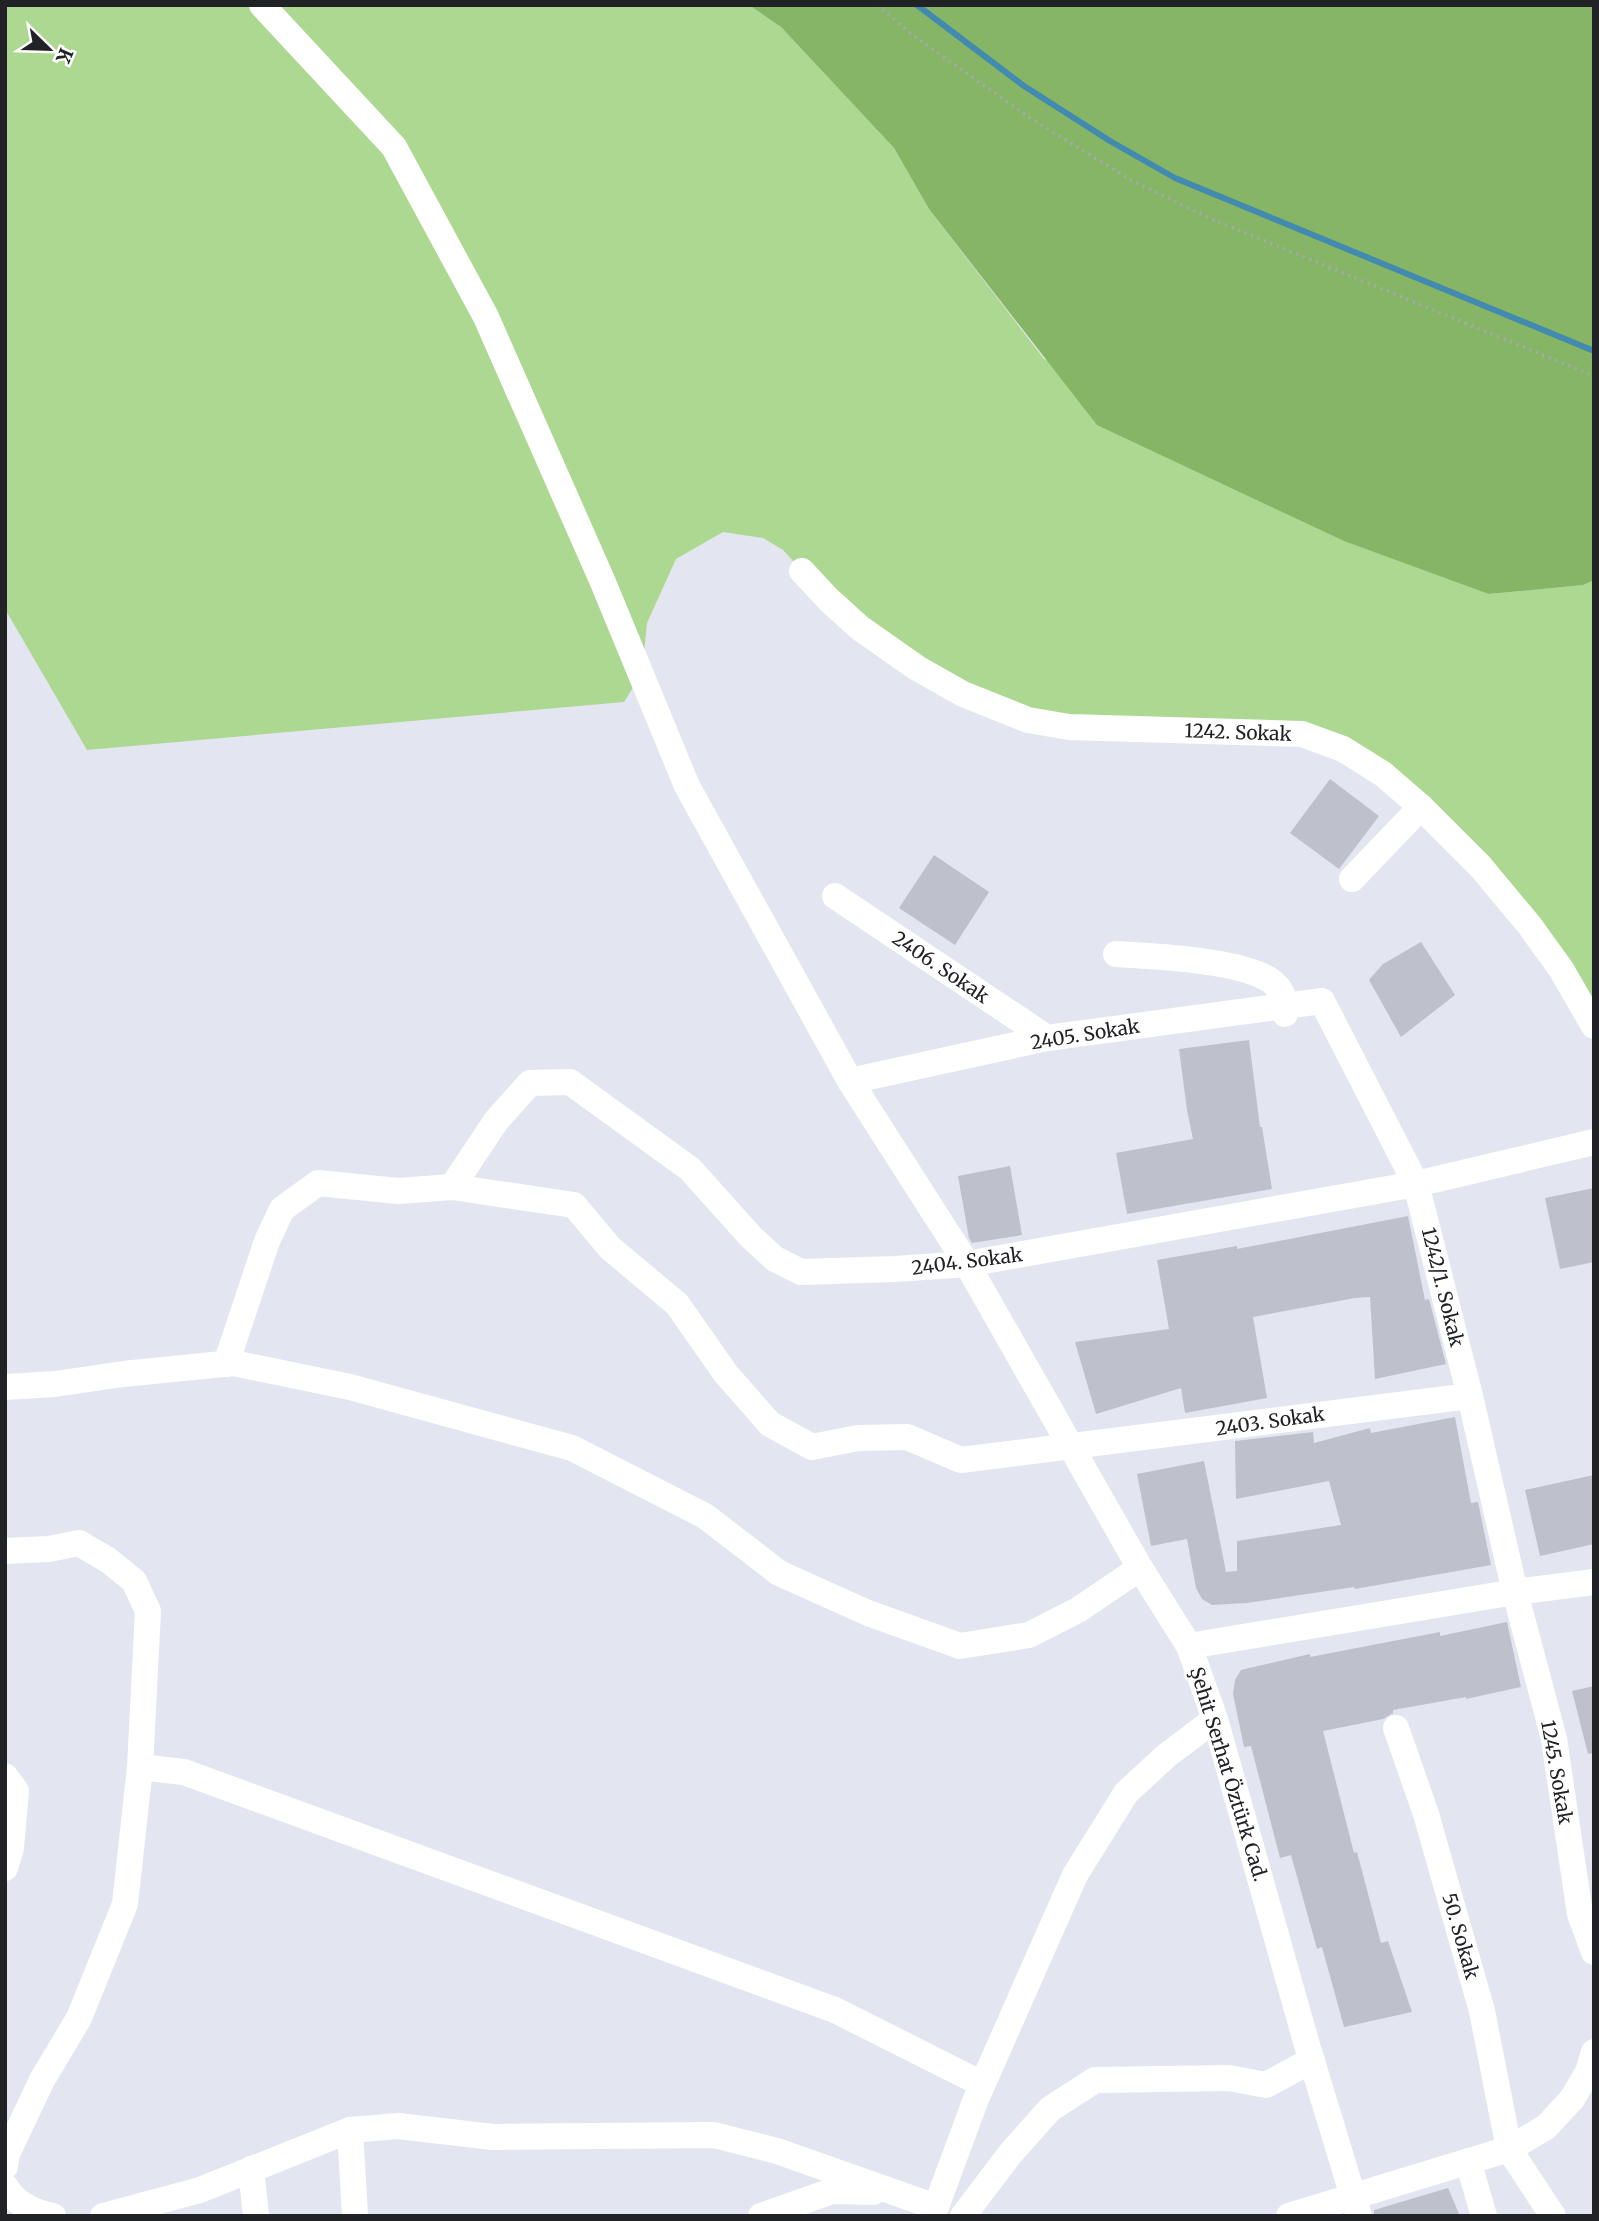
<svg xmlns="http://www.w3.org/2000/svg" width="1599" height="2221" font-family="Merriweather,serif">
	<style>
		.green { fill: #add891 }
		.forest { fill: #85b565 }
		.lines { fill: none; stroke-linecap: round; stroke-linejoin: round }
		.stream { stroke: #438ab0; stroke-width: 6 }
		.building { fill: #bec1cb }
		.path { stroke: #a7a9b1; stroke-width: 3.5; stroke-dasharray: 2 5; stroke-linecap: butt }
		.minor { stroke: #fff; stroke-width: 26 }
		.labels { text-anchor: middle; stroke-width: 6; stroke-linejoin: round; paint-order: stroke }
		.street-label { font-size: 19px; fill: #212226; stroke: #fff }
	</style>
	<rect width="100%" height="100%" fill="#e3e6f0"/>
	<path class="green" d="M5 5H749L781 27 894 148 929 209 1044 359 1489 594 1582 585 1594 580V1026L1530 926 1343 750 1028 720 829 600 783 550 763 538 723 532 676 559 647 623 642 673 624 702 87 750 5 609Z"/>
	<path class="forest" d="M749 5H1594V580L1583 585 1489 594 1344 541 1097 425 929 209 894 148 781 27Z"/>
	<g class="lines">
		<path class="stream" d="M917 5 1024 86 1110 141 1175 178 1594 351"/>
	</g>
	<g class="building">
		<path d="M1330 779 1379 816 1339 869 1290 833Z"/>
		<path d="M934 855 989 892 955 945 899 908Z"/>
		<path d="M1421 942 1455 995 1401 1037 1369 980 1383 964Z"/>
		<path d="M1249 1040 1260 1127H1262L1272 1189 1127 1214 1116 1153 1193 1139 1187 1110 1179 1049Z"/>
		<path d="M1010 1166 1022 1235 972 1243 969 1238 958 1176Z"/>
		<path d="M1594 1188V1262L1560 1269 1545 1198Z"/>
		<path d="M1408 1216 1425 1300 1429 1299 1446 1364 1375 1379 1370 1297 1355 1298 1253 1317 1267 1398 1185 1413 1181 1388 1096 1414 1075 1342 1169 1329 1157 1260 1237 1246V1249Z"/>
		<path d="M1455 1417 1471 1503 1478 1502 1491 1565 1355 1589 1354 1587 1247 1603 1212 1605 1202 1599 1196 1588 1187 1539 1151 1546 1137 1474 1204 1461 1226 1572 1237 1571V1541L1341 1525 1329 1481 1236 1499 1235 1441 1313 1432 1314 1443 1370 1428 1371 1433Z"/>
		<path d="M1594 1475V1544L1540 1556 1525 1490Z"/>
		<path d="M1507 1622 1521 1687 1466 1699V1697L1393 1710V1713L1383 1719 1323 1731 1354 1853 1357 1852 1381 1943 1388 1941 1412 2012 1344 2027 1322 1947 1317 1949 1291 1855 1280 1858 1251 1746 1244 1747 1233 1694 1235 1680 1241 1670 1310 1654V1657L1440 1632V1636Z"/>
		<path d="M1594 1686V1753L1588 1754 1572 1691Z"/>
		<path d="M1448 2188 1460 2216H1374V2210Z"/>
	</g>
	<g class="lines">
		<path class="path" d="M877 5 914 36 1030 118 1131 180 1207 217 1594 376"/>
		<g class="minor">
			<path d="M262 5 394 147 486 317 602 580 687 786 850 1081 967 1264 1140 1568 1189 1646 1215 1719 1307 2045 1359 2216"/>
			<path d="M802 571 829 600 860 628 917 668 963 694 1028 720 1069 727 1302 734 1343 749 1383 774 1421 807 1480 866 1530 926 1561 969 1594 1026"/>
			<path d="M1352 879 1421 807"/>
			<path d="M835 896 1047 1038"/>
			<path d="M1116 954C1153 956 1242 960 1271 981 1282 989 1286 1001 1285 1014"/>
			<path d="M850 1081 1047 1038 1322 1001 1416 1184 1470 1396 1515 1592 1554 1739 1580 1914 1594 1952"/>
			<path d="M452 1187 496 1121 530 1083 570 1082 690 1169 751 1237 775 1259 801 1272 895 1269 967 1264 1416 1184 1594 1142"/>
			<path d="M226 1364 267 1241 282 1209 318 1183 398 1191 452 1187 574 1205 610 1248 677 1304 726 1374 770 1424 812 1447 858 1438 907 1437 961 1460 1470 1396"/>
			<path d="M5 1387 55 1384 123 1374 233 1363 350 1387 572 1448 705 1516 779 1573 868 1613 960 1646 1029 1635 1078 1610 1140 1568"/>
			<path d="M5 1551 49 1549 79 1543 108 1560 134 1581 148 1611 140 1767 125 1904 79 2018 42 2080 7 2154 5 2166"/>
			<path d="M1189 1646 1515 1592 1594 1582"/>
			<path d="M1396 1728 1426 1814 1482 2011 1509 2149 1553 2216"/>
			<path d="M140 1767 184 1772 835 2010 982 2084"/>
			<path d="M5 1776 16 1791 11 1848 5 1868"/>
			<path d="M350 2130 355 2216"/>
			<path d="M1468 2161 1484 2216"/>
			<path d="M251 2169 256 2216"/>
			<path d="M5 2186C15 2203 34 2213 53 2216"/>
			<path d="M103 2216 200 2190 350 2130 398 2126 493 2137 714 2135 777 2151 936 2207 976 2099 1075 1875 1126 1793 1166 1756 1215 1719"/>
			<path d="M761 2216 832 2191 873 2192"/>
			<path d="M963 2216 1010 2154 1050 2109 1095 2080 1229 2078 1266 2085 1312 2060"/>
			<path d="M1289 2216 1509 2149 1546 2127 1572 2099 1588 2072 1594 2052"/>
		</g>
	</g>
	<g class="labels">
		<g class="street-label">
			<text transform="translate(1238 732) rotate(2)" y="7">1242. Sokak</text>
			<text transform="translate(941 967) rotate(34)" y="7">2406. Sokak</text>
			<text transform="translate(1085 1034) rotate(-9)" y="7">2405. Sokak</text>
			<text transform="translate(967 1261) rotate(-7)" y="7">2404. Sokak</text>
			<text transform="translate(1443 1287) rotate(76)" y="7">1242/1. Sokak</text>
			<text transform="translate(1270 1421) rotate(-8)" y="7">2403. Sokak</text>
			<text transform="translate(1557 1772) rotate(80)" y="7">1245. Sokak</text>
			<text transform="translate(1229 1774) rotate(73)" y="7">Şehit Serhat Öztürk Cad.</text>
			<text transform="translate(1461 1936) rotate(74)" y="7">50. Sokak</text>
		</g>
	</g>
	<rect width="1599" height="2221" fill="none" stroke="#212226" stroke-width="14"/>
	<g transform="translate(49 49) rotate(113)" stroke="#ffffff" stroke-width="5" paint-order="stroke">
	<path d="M0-5L12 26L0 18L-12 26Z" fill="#212226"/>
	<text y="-10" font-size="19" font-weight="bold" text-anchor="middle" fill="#212226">K</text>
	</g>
</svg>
